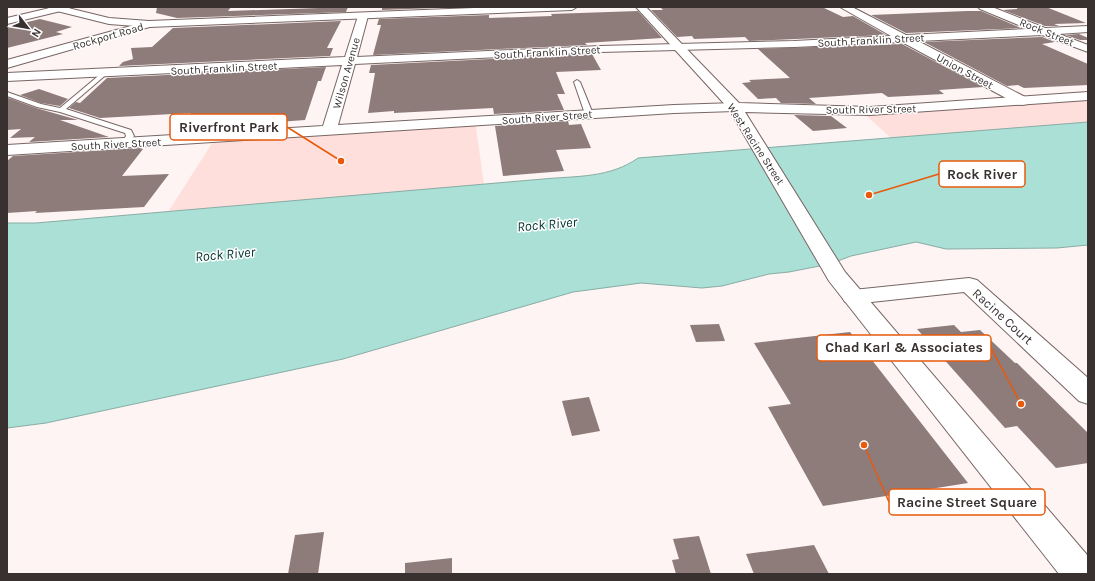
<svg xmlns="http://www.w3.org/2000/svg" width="1095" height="581" font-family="Karla,sans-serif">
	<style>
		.green { fill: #fedfdc }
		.water { fill: #aae0d6; stroke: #88aca4 }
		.building { fill: #8e7c7a }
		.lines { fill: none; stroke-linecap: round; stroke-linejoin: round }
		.service-casing { stroke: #786664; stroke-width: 2 }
		.minor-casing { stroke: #786664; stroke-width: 2 }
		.tertiary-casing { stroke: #786664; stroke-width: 2 }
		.secondary-casing { stroke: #786664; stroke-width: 2 }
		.service { fill: #fff; fill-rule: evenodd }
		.minor { fill: #fff; fill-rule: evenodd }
		.tertiary { fill: #fff; fill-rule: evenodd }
		.secondary { fill: #fff; fill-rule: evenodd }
		.labels { text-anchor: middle; stroke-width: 3; stroke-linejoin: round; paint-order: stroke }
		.far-street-label { font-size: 11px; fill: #383130; stroke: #fff }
		.street-label { font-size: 13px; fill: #383130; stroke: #fff }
		.water-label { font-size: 14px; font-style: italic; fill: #00342e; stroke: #fff }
		.leader { fill: none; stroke: #e8590c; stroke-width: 1.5 }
		.callout-dot { fill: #e8590c; stroke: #fff; stroke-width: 1.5 }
		.callout { fill: #fff; stroke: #e8590c; stroke-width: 1.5 }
		.callout-label { font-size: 14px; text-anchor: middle; font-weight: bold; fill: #383130 }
	</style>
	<rect width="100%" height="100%" fill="#fdf4f3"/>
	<g class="green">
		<path d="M1088 96V122L891 138 861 111Z"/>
		<path d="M475 121 484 184 168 212 216 137Z"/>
	</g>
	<path class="water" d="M1088 122V245L1057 248 946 249 916 242 851 256 830 264 789 272 769 274 722 286 702 288 641 283 573 292 343 359 46 423 7 428V223H36L543 179C576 176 610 178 638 158Z"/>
	<g class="building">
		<path d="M157 7H231L228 11 348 7 346 12 177 18 156 13Z"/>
		<path d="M382 7H461L382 10Z"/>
		<path d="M688 7H822L843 17 853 16 886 35 749 41 745 37 694 39 692 36 677 37 651 10H663L661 8Z"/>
		<path d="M1018 7H1046L1086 23 1054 24 1059 26H1045L1003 10 1017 9Z"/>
		<path d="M638 11 662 38 585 43 587 45 373 55 381 25H377L379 19 489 15V18L552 16 551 14Z"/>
		<path d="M967 11H981L1021 28 906 33 871 15Z"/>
		<path d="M40 19 72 27 56 32 63 34 7 48V27Z"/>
		<path d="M341 21 327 48H333L330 56 119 66 123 62 133 59 131 48 152 47 173 28Z"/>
		<path d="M1079 34 1088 38V40H1080L1066 35Z"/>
		<path d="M1042 37 1055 42 1042 44 1088 64V85L1024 88 1018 85 1007 86 924 42Z"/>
		<path d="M902 44 983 87 939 90 944 94 888 97 882 93 809 98 816 104 781 103 776 98 758 99 742 83 751 82 749 80 790 78 758 49Z"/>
		<path d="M592 54 601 70 556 72 565 94H557L564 110 494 114 493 108 394 113V111L368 113 375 73H369L371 65Z"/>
		<path d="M326 67 321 81H318L305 120 252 124 254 121 180 128 191 113 100 118 69 108 76 102 80 103 107 78Z"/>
		<path d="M39 89 68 99 60 106 41 103 20 95Z"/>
		<path d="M9 98 36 108 78 120H60L109 137 29 142 35 137 10 138 21 129 7 130V99Z"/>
		<path d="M794 115 831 116 847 128 813 131Z"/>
		<path d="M568 121 569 125 581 124 591 148 556 150 564 171 503 176 495 126Z"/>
		<path d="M140 148 143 149 122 176 169 174 144 207 35 213 37 211 7 213V161L13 156Z"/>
		<path d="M719 324 725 341 696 342 690 325Z"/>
		<path d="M954 325 961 332 980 330 1015 363H1017L1088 433V463L1056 468 1017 426 1005 428 917 329Z"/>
		<path d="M850 332 968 483 823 506 768 407 791 404 754 343Z"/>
		<path d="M589 397 600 431 572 436 562 401Z"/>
		<path d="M324 532 318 574H288L295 535Z"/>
		<path d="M699 536 711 574H676L672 560 679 559 673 539Z"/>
		<path d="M814 545 829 574H754L746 554Z"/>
		<path d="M452 558V574H405V563Z"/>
	</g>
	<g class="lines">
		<g class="service-casing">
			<g id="service">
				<path d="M103 72 108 73 66 109 131 130 134 136 129 145H126L122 143 126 136 125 133 60 112 37 107 7 96V92L41 104 60 108Z"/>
				<path d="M577 80 580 82 593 114 592 116H589L585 114 574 82Z"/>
			</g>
		</g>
		<g class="minor-casing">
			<g id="minor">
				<path d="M54 7H71L69 9 7 24V18Z"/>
				<path d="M840 7H852L906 35 1028 29 980 9 978 7H992L1045 28 1088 26V32L1059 34 1088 45V52L1042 35 918 41 1027 98 1029 101 1027 104 1022 105 1017 104 902 42 794 47 600 52 355 64 338 125 674 105 735 103 740 104 742 107 740 110 735 111 674 113 7 155V145L323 126 342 65 7 81V73L345 57 358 16 363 13 368 16 357 57 600 46 794 41 891 36Z"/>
				<path d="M149 21 154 24 153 26 7 68V60Z"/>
				<path d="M969 278 977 280 1088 378V404L1079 401 964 292 853 304 845 302 842 297 845 292 853 290Z"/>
			</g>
		</g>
		<g class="tertiary-casing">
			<path id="tertiary" d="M47 7H64L109 18 149 21 499 7H577L572 10 149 27 109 24 49 9Z"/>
		</g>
		<g class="secondary-casing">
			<path id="secondary" d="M636 7H646L739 103 870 107 1088 92V100L870 115 745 112 845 272 1088 556V574H1059L829 281 729 109Z"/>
		</g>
		<use href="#service" class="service"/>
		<use href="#minor" class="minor"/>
		<use href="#tertiary" class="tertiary"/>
		<use href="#secondary" class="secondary"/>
	</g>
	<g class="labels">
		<g class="far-street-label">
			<text transform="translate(1047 32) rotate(22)" y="4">Rock Street</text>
			<text transform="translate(108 36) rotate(-16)" y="4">Rockport Road</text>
			<text transform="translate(871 40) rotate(-3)" y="4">South Franklin Street</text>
			<text transform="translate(547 52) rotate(-3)" y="4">South Franklin Street</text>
			<text transform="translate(224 68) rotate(-3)" y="4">South Franklin Street</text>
			<text transform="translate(965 71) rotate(28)" y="4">Union Street</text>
			<text transform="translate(346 73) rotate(-74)" y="4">Wilson Avenue</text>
			<text transform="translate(871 109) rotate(-1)" y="4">South River Street</text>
			<text transform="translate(547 117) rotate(-4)" y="4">South River Street</text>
			<text transform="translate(116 144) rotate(-3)" y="4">South River Street</text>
			<text transform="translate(756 144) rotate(57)" y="4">West Racine Street</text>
		</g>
		<g class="street-label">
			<text transform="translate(1003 316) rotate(42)" y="5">Racine Court</text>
		</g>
		<g class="water-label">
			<text transform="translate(547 224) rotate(-5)" y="5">Rock River</text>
			<text transform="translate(225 254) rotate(-5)" y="5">Rock River</text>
		</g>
	</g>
	<path class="leader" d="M341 161L287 127M869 195L939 174M1021 404L991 348M864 445L889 502"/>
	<g class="callout-dot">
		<circle cx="341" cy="161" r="4"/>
		<circle cx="869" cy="195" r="4"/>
		<circle cx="1021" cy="404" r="4"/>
		<circle cx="864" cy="445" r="4"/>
	</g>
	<g class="callout">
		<rect x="170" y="114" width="117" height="26" rx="4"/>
		<rect x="939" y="161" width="86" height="26" rx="4"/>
		<rect x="817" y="335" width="174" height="26" rx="4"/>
		<rect x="889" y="489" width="156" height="26" rx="4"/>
	</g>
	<g class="callout-label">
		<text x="229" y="132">Riverfront Park</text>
		<text x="982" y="179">Rock River</text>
		<text x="904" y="352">Chad Karl &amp; Associates</text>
		<text x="967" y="507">Racine Street Square</text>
	</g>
	<rect width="1095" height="581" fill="none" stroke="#383130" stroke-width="16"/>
	<g transform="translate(28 28) rotate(121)" stroke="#ffffff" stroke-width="3" paint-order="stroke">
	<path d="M0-3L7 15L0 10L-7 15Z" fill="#383130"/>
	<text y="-6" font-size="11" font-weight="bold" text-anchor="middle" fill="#383130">N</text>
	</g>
</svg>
